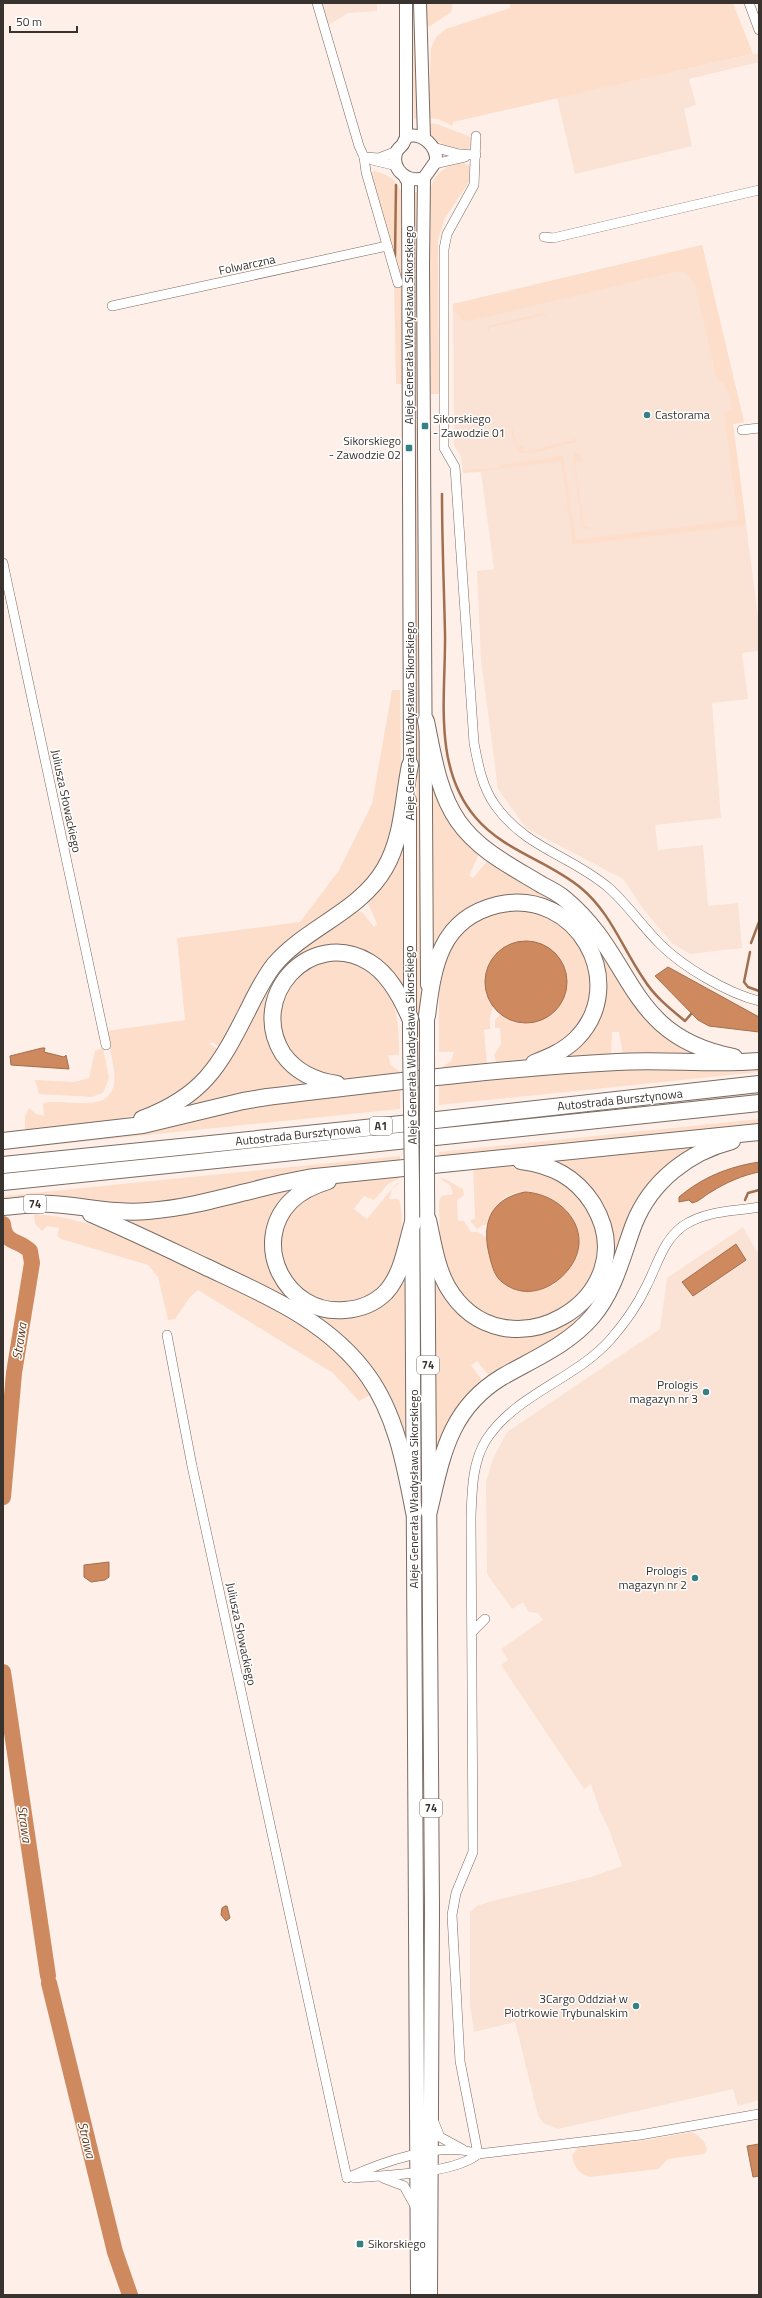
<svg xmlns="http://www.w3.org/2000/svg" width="762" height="2298" font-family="'Titillium Web',sans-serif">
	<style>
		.built { fill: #fae2d4 }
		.green { fill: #fddecb }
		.water { fill: #ce895e; stroke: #a16f50 }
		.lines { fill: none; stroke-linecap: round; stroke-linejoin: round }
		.stream { stroke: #a16f50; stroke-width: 2.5 }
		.river { stroke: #ce895e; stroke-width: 16 }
		.minor-casing { stroke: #7a6b63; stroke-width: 10 }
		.secondary-casing { stroke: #7a6b63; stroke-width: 14 }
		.primary-casing { stroke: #7a6b63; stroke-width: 16 }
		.motorway-casing { stroke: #7a6b63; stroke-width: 18 }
		.minor { stroke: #fff; stroke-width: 9 }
		.secondary { stroke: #fff; stroke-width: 12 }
		.primary { stroke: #fff; stroke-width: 14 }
		.motorway { stroke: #fff; stroke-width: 16 }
		.primary-bridge-casing { stroke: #7a6b63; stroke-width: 16; stroke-linecap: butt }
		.primary-bridge { stroke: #fff; stroke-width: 14 }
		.poi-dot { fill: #367f84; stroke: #fff; stroke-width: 1.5 }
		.labels { text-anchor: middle; stroke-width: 3; stroke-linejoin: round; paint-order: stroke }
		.shield { fill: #fff; stroke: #74706d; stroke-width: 1 }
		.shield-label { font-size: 11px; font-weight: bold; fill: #39332f }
		.street-label { font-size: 12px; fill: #39332f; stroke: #fff }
		.poi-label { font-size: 12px; fill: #39332f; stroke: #fff; text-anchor: end }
		.water-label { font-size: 13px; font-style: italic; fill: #693a1a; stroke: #fff }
	</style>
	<rect width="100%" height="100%" fill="#fef0e8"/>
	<g class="built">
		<path d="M321 3H377V11L348 13 328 25Z"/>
		<path d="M759 53V62L689 79 696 105 684 109 692 146 575 174 557 98Z"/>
		<path d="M702 245 744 422 733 424 759 624V651L742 653 748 699 712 703 721 818 655 825 658 850 703 845 708 906 738 903 742 948 690 954 672 943 644 910 623 879 526 828 498 789 481 660 477 571 494 569 481 472 463 473 461 457 454 445 453 304Z"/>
		<path d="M743 1227 759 1255V2100L738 2106 733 2089 558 2129 543 2123 538 2115 515 2022 474 2032 470 2005V1912L477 1906 489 1902 591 1877 622 1866 609 1829 600 1811 591 1784 584 1789 501 1665 508 1660 501 1649 543 1620 538 1613 529 1612 523 1602 512 1609 487 1574 486 1482 493 1459 507 1432 660 1329 667 1278Z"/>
	</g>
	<g class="green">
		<path d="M411 3H414L417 118 414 119Z"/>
		<path d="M425 3H453L451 12 429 27 425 22Z"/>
		<path d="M510 3H733L753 54 453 122V126L438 119 428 118 431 48 436 37 446 29 510 8Z"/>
		<path d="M428 123 437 124 471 137V147C459 156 436 143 429 132 428 130 428 125 428 123Z"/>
		<path d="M464 163 470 166 469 182 445 218 438 240 439 394H431L429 195C433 174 444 165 464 163Z"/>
		<path d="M374 171C388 174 397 180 402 194L403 384H396L394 285 400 283 371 173Z"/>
		<path d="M413 192H417L421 1061 417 1062Z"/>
		<path d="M702 245 744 422 733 424 746 525 573 545 561 461 463 473V470H465L500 468V465L563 456 576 540 738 520 724 412 732 410 727 389H725L723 381 718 382 695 285 686 273 674 272 469 321 461 320V317L453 310V304Z"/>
		<path d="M542 313 547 316 546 321 544 315 489 328 490 334 487 330 488 326Z"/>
		<path d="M512 426 517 447 523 445 525 452 574 440 573 434 576 439 575 442C558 445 535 456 518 452L511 431Z"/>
		<path d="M575 453 580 455 582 461 575 462 584 527 590 526 587 530 582 527 573 457Z"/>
		<path d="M392 690H400L401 764 398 807 396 823 377 870 362 890 303 935 222 1049 212 1042 210 1044 220 1051 197 1083 145 1113 107 1122 25 1132V1116L29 1108 36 1114 44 1116 43 1103C56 1100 70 1103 83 1103 131 1105 111 1060 106 1031L185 1020 177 938 300 922 339 870 372 804Z"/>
		<path d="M431 766 479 854 469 876 473 878 488 860 577 916 632 997 715 1058 623 1054 619 1032H612L611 1056 556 1062 579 1045 592 1029 604 980 552 904 536 898 522 896 489 900 432 960Z"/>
		<path d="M405 831V997L398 981 322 948 265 1009C265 1046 278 1066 308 1086L181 1108C193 1101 205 1093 214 1081 237 1050 250 1011 273 978 294 950 327 931 356 911L362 912 374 927 377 924 367 901Z"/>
		<path d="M502 909C513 910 535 909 544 913 590 933 606 998 571 1035 553 1055 522 1061 497 1065L494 1055 501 1044 500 1028H495V1020L501 1014C514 1025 533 1023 548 1017L489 999 493 1006 490 1018V1029L484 1030 487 1064 484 1067 439 1071V1069L451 1061 454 1052H439V974L451 942 474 920Z"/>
		<path d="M323 961C332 961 346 959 354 962 396 979 399 1015 399 1055H388L391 1065 400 1072V1076L342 1080 315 1074 289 1055 279 1021 283 996 298 975Z"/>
		<path d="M103 1048 109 1078 103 1093 91 1097 39 1094 35 1080 74 1082 89 1078 95 1051Z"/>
		<path d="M618 1065 759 1067V1072L439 1105V1082Z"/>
		<path d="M400 1087V1109L3 1150V1146L251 1105Z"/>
		<path d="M759 1092V1098L439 1131V1125Z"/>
		<path d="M759 1119V1127L440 1159 439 1152Z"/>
		<path d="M708 1142 677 1160 608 1286 576 1326 490 1377 477 1361 471 1365 481 1379 482 1385 438 1450 435 1451V1271L444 1293 463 1315 533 1334 560 1326 575 1317 584 1308 608 1226 541 1158Z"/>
		<path d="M400 1156V1163L153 1206 3 1201V1196Z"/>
		<path d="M498 1164H523L548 1171 580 1195 598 1231 596 1264 586 1289 555 1316 517 1324 481 1314 451 1283 440 1245 439 1202 441 1196 453 1194 450 1185 439 1178 445 1179 463 1189 464 1195 457 1200 458 1221H464L471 1232H478L486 1237 494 1271 533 1291 554 1285 575 1223C554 1187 499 1176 488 1225H483L477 1229 470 1221 475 1218 473 1167Z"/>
		<path d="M400 1175V1178L388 1184 374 1200 364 1196 354 1209 367 1219 396 1184 400 1182 392 1189 389 1199H399C405 1224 402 1258 386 1280 343 1338 258 1281 286 1221 288 1217 289 1210 292 1207 296 1202 305 1199 310 1196 317 1192 324 1186 331 1183 353 1177 378 1177 400 1175Z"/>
		<path d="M296 1186 283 1201 277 1282 353 1315 406 1262 408 1456 348 1347 130 1227 129 1215Z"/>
		<path d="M34 1214C101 1218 158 1253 218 1281 252 1298 294 1314 324 1339 343 1355 357 1375 372 1394L359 1401 333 1373 198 1290 190 1297 175 1319 168 1320 158 1277 148 1265 61 1239 57 1236 59 1228 47 1226 42 1231 35 1224Z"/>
		<path d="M692 2132C700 2137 705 2140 707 2150L704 2154 668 2159 658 2169 589 2177C578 2173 574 2166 572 2155L579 2146 647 2140Z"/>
	</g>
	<g class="water">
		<circle cx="526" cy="982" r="41"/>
		<path d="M668 967 759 1017V1032L709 1026 698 1020 655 976Z"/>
		<path d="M42 1048H45L44 1052 64 1057 66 1055 69 1069 11 1065 10 1056Z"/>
		<path d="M759 1162V1172C743 1175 725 1183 711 1192 705 1195 699 1202 692 1203L689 1200 679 1202V1197C703 1177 728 1167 759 1162Z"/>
		<path d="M525 1192C564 1194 597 1234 568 1270 552 1290 524 1300 502 1282 495 1277 492 1266 490 1258 481 1225 489 1199 525 1192Z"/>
		<path d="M736 1244 746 1260 693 1296 682 1282Z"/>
		<path d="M109 1562V1577L105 1580 91 1582 84 1577V1565Z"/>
		<path d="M225 1906H227L230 1918 226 1921 221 1915 222 1908Z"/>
		<path d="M759 2144V2176L753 2177 747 2146Z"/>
	</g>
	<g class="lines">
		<g class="stream">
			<path d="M395 256 396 185"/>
			<path d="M442 494C442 541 444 587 445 633 446 695 432 767 476 818 504 851 549 861 581 888 610 912 622 947 643 978 654 996 669 1008 685 1021L691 1014"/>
			<path d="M751 943 759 922"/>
			<path d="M750 952 744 982 748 987 759 991"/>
			<path d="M745 1200 748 1193 759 1190"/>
		</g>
		<g class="river">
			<path d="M3 1224C5 1245 19 1239 30 1251L32 1263 14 1373 3 1497"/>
			<path d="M3 1672 48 1976"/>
			<path d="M49 1983 115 2252 130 2295"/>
		</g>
		<g class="minor-casing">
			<g id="minor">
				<path d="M317 3 359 146 364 157 366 172 398 283"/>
				<path d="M749 3 759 30"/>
				<path d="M476 136 474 185 447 234 444 249V448L455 467 474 743C478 764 482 787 495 805 525 848 572 856 609 888 628 905 642 926 660 944 683 967 727 993 759 1001"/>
				<path d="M433 147 459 154 476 155"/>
				<path d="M364 157 379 158 397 151"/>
				<path d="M372 160 397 166"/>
				<path d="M434 164 465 157"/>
				<path d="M544 237 553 238 759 190"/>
				<path d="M112 306 387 246"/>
				<path d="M742 430 759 428"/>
				<path d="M3 563 106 1045"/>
				<path d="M167 1335 192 1466 347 2178"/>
				<path d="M473 1631 485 1619"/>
				<path d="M434 2122 440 2137 462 2149"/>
				<path d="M478 2154 460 2061 452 1915 456 1893 473 1852 471 1517C472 1491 472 1463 486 1440 516 1394 574 1380 610 1340 624 1324 637 1306 646 1287 657 1266 663 1240 683 1226 706 1210 733 1212 759 1207"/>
				<path d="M347 2178C380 2163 442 2140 478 2154L640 2135 759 2114"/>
				<path d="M354 2178C385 2175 455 2174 478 2154"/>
				<path d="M383 2178 404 2186 415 2206"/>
			</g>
		</g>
		<g class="secondary-casing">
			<g id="secondary">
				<path d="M420 3 424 138"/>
				<path d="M408 136C423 133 437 146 436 161L424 178C409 183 391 171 396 153 397 149 401 147 403 144 405 140 405 138 408 136Z"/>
				<path d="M406 138V3"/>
				<path d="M405 177 408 182 410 774"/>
				<path d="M424 178 423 265 427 985"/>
				<path d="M410 1016V800"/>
			</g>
		</g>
		<g class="primary-casing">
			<g id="primary">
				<path d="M427 1016V1069"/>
				<path d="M410 1018V1039"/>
				<path d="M427 1182 432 1910 430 2295"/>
				<path d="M412 1183 418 2295"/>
			</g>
		</g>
		<g class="motorway-casing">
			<g id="motorway">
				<path d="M426 721C433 755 438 792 458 821 479 851 511 866 542 885 550 889 558 893 565 899 636 958 625 1036 734 1057"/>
				<path d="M427 1016C433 966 440 919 497 905 577 886 631 984 576 1039 564 1051 549 1057 534 1063"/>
				<path d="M337 1084C315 1081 296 1072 283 1054 247 997 310 927 369 962 389 974 401 997 410 1018"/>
				<path d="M142 1119C203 1096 219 1067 247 1012 255 996 263 979 274 965 306 927 360 912 385 868 403 837 403 799 410 765"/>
				<path d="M3 1141 143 1125 243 1101 267 1097C384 1083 500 1068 617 1062 664 1059 711 1065 759 1061"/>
				<path d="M3 1165 356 1129 759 1084"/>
				<path d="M328 1181C315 1185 301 1191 291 1201 249 1243 286 1316 345 1310 360 1309 375 1303 386 1292 403 1273 406 1245 413 1222"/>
				<path d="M3 1182C255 1156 507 1131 759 1103"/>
				<path d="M3 1207C19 1206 36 1203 52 1204 84 1206 116 1214 148 1211 205 1207 259 1185 315 1177L759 1132"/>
				<path d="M91 1214C129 1230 166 1248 204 1266 263 1294 328 1320 368 1376 396 1415 405 1465 414 1512"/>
				<path d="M428 1220C433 1242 436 1266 447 1286 503 1383 650 1298 593 1204 576 1177 552 1165 521 1161"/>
				<path d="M429 1511C442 1456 449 1409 502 1377 533 1359 568 1345 592 1317 615 1290 622 1256 634 1224 651 1181 689 1152 732 1141"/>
			</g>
		</g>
		<use href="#minor" class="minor"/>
		<use href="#secondary" class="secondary"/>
		<use href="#primary" class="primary"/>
		<use href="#motorway" class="motorway"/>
		<g class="primary-bridge-casing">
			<g id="primary-bridge">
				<path d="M410 1039 412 1183"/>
				<path d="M427 1069V1182"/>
			</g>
		</g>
		<use href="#primary-bridge" class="primary-bridge"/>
	</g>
	<g class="poi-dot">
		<circle cx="647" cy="415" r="4"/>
		<rect x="421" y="422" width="8" height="8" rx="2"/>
		<rect x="405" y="444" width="8" height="8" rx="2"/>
		<circle cx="706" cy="1392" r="4"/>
		<circle cx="695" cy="1578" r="4"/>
		<circle cx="636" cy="2006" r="4"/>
		<rect x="356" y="2240" width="8" height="8" rx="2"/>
	</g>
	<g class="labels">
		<g class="shield">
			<rect x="370" y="1117" width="22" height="18" rx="3"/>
			<rect x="24" y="1195" width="22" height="18" rx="3"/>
			<rect x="417" y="1356" width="22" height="18" rx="3"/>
			<rect x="420" y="1799" width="22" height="18" rx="3"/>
		</g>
		<g class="shield-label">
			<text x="381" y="1130">A1</text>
			<text x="35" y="1208">74</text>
			<text x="428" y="1369">74</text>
			<text x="431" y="1812">74</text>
		</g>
		<g class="street-label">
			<text transform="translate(247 265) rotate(-12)" y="4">Folwarczna</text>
			<text transform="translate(409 325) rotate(-90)" y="4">Aleje Generała Władysława Sikorskiego</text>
			<text transform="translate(410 721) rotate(-90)" y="4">Aleje Generała Władysława Sikorskiego</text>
			<text transform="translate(66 801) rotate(78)" y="4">Juliusza Słowackiego</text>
			<text transform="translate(411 1045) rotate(-91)" y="4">Aleje Generała Władysława Sikorskiego</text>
			<text transform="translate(620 1100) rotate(-6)" y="4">Autostrada Bursztynowa</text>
			<text transform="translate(298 1135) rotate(-6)" y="4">Autostrada Bursztynowa</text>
			<text transform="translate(414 1489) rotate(-90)" y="4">Aleje Generała Władysława Sikorskiego</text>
			<text transform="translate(241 1634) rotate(78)" y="4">Juliusza Słowackiego</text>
		</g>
		<g class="poi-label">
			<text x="655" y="419" text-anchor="start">Castorama</text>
			<text x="433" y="423" text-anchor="start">Sikorskiego<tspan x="433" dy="14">- Zawodzie 01</tspan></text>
			<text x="401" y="445">Sikorskiego<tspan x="401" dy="14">- Zawodzie 02</tspan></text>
			<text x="698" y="1389">Prologis<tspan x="698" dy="14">magazyn nr 3</tspan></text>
			<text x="687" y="1575">Prologis<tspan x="687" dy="14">magazyn nr 2</tspan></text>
			<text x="628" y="2003">3Cargo Oddział w<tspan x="628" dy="14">Piotrkowie Trybunalskim</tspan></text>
			<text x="368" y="2248" text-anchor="start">Sikorskiego</text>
		</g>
		<g class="water-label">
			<text transform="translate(19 1341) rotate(-81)" y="5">Strawa</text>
			<text transform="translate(25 1824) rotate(82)" y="5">Strawa</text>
			<text transform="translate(87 2140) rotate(76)" y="5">Strawa</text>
		</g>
	</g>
	<rect width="762" height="2298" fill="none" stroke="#39332f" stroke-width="8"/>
	<path d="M10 26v6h67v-6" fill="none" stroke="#39332f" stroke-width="2"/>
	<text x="16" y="26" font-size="12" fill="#39332f" stroke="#ffffff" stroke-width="3" paint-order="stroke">50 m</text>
</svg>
